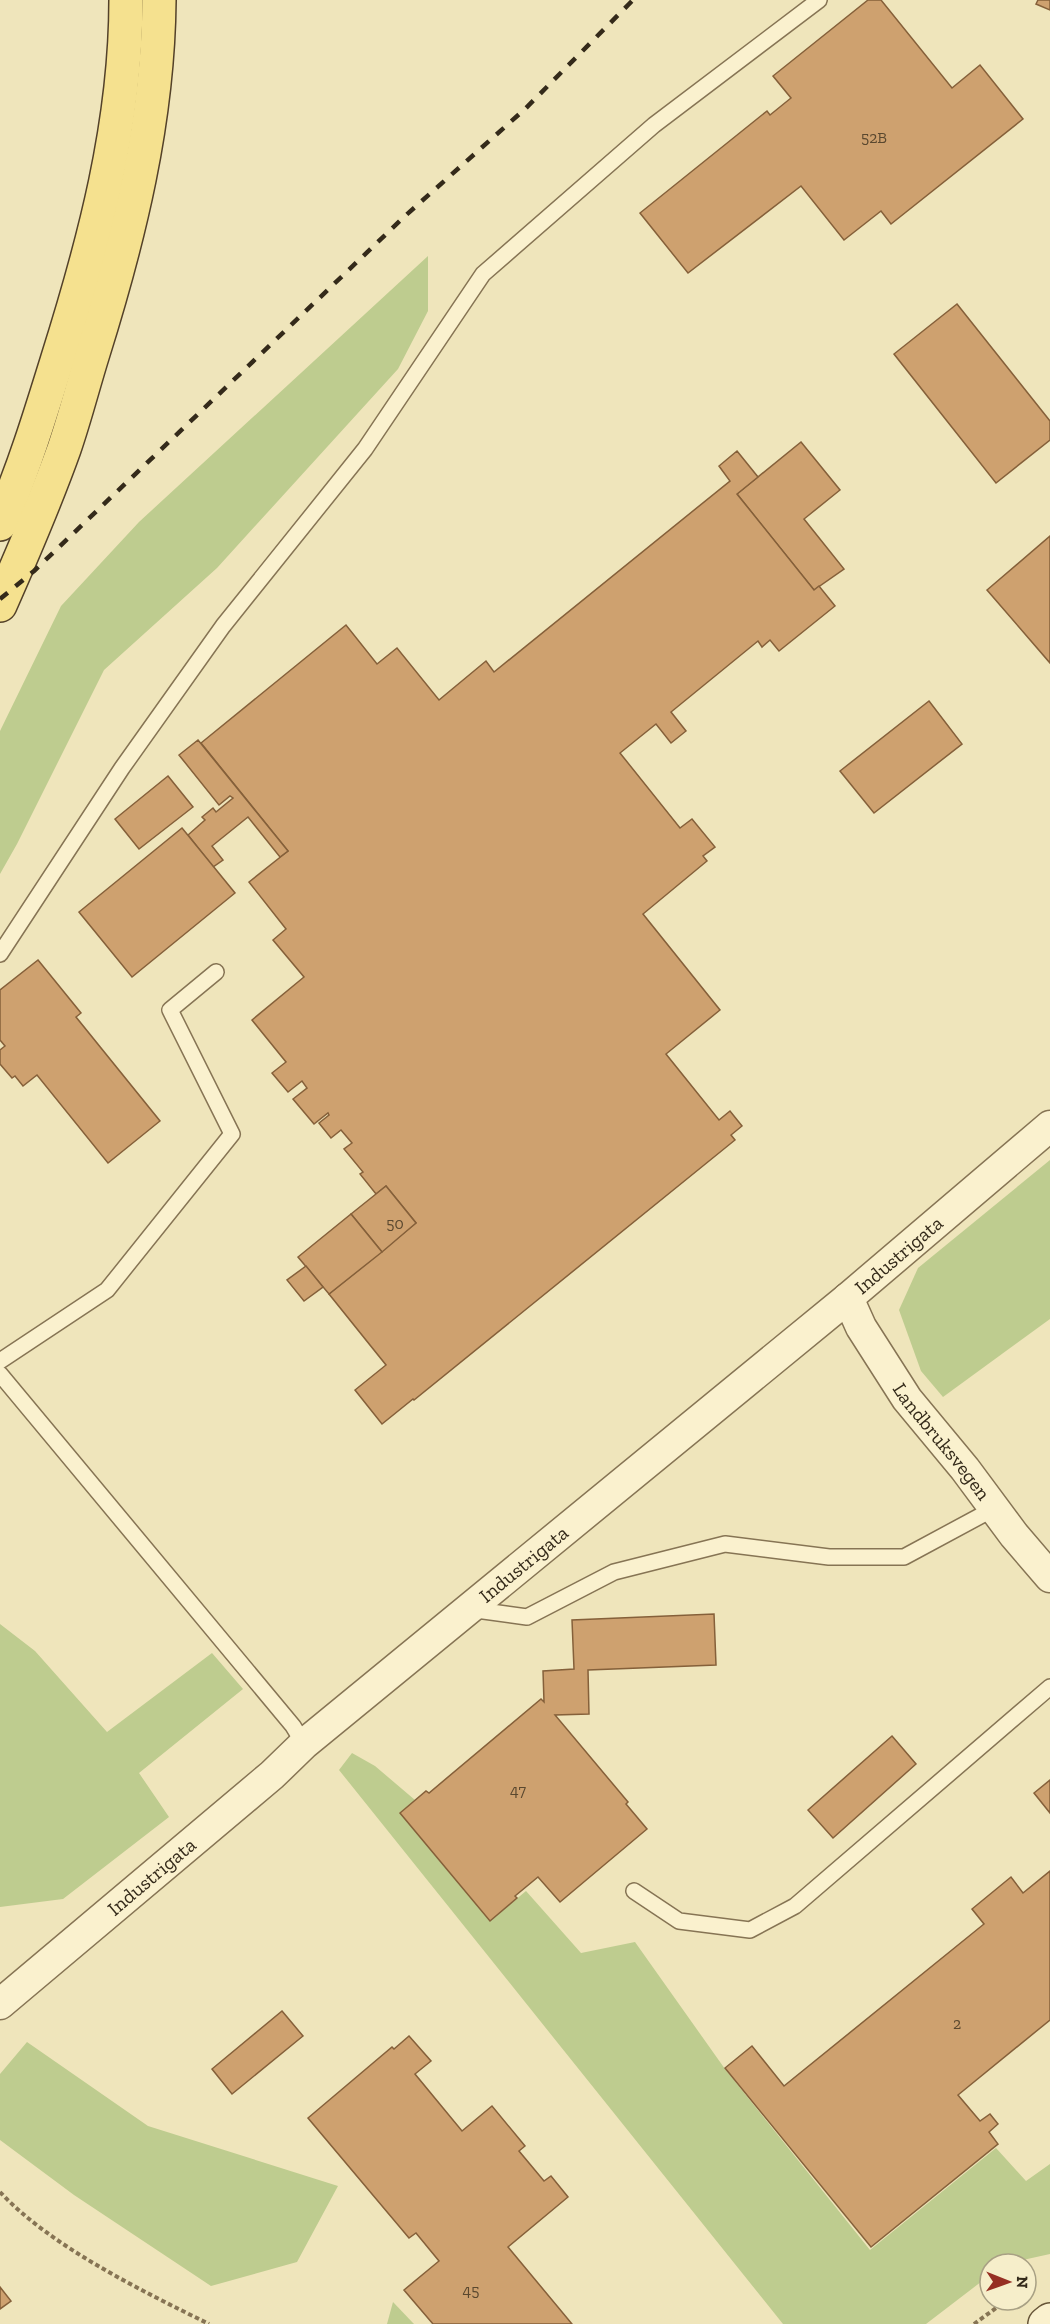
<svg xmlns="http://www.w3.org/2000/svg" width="1050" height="2324" font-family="'Zilla Slab',serif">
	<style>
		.green { fill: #becc8f }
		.building { fill: #cea16f; stroke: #85603a; stroke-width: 1.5 }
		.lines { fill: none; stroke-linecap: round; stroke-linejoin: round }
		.service-casing { stroke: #867454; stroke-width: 18 }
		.minor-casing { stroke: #867454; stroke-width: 33 }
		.secondary-casing { stroke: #675538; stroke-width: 36 }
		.primary-casing { stroke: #534129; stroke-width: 36 }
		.path { stroke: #867454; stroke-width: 4; stroke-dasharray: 4.5 3; stroke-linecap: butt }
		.service { stroke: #faf1ce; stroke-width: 15 }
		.minor { stroke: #faf1ce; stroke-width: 30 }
		.secondary { stroke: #faf1ce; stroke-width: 33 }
		.primary { stroke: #f5e18f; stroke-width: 33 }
		.rail { stroke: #342a1a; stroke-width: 4.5; stroke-dasharray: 10 10; stroke-linecap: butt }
		.labels { text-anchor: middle; stroke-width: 6; stroke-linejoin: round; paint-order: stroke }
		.number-label { font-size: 16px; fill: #5a482f }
		.street-label { font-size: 20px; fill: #342a1a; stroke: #f6eeca }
	</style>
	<rect width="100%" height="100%" fill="#efe5bb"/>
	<g class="green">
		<path d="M428 256V311L398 369 217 568 104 670 17 844 0 874V731L61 606 139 522Z"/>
		<path d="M1050 1160V1319L943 1397 921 1371 899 1310 918 1268Z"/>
		<path d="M0 1624 35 1651 107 1732 212 1653 243 1689 139 1773 169 1817 63 1899 0 1907Z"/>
		<path d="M352 1753 375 1766 415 1800 400 1813 490 1921 526 1891 581 1953 635 1942 725 2069 870 2250 996 2148 1026 2181 1050 2164V2254L1004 2264H990V2275L926 2324H783L339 1770Z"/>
		<path d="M27 2042 148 2126 338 2186 297 2262 211 2286 74 2195 0 2140V2074Z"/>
		<path d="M393 2302 414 2324H387Z"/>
	</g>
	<g class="building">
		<path d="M868 0H881L952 88 980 65 1023 119 891 224 881 211 844 240 801 186 688 273 640 213 767 111 770 115 791 98 773 76Z"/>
		<path d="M1038 0H1050V10L1036 4Z"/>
		<path d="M957 304 1050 421V440L996 483 894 354Z"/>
		<path d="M801 442 840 490 804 519 844 569 814 590 737 494Z"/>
		<path d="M737 451 758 477 737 494 814 590 819 586 835 606 779 651 770 640 762 647 758 641 671 712 686 731 671 743 656 724 620 753 680 828 692 819 715 847 703 856 707 861 643 914 720 1010 666 1054 719 1120 730 1111 742 1126 731 1135 735 1140 414 1400 413 1399 382 1424 355 1390 386 1365 329 1294 416 1223 386 1186 376 1194 360 1174 363 1172 344 1149 352 1143 341 1130 331 1138 319 1123 329 1115 328 1113 314 1124 293 1099 307 1088 302 1081 288 1092 272 1073 286 1062 252 1020 304 977 273 940 286 929 249 882 288 851 201 743 346 625 377 664 397 648 439 700 486 661 494 672 730 481 719 466Z"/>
		<path d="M1050 536V663L987 590Z"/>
		<path d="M929 701 962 744 874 813 840 771Z"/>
		<path d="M198 740 288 851 280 857 248 817 212 846 223 860 213 867 188 835 205 820 202 817 213 808 216 812 233 798 230 796 219 805 179 755Z"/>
		<path d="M168 776 193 807 139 849 115 819Z"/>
		<path d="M182 828 235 893 132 977 79 912Z"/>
		<path d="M38 960 81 1013 76 1017 160 1121 108 1163 37 1075 23 1086 15 1076 12 1078 0 1064V1050L5 1046 0 1040V990Z"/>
		<path d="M386 1186 416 1223 382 1252 351 1214Z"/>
		<path d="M351 1214 382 1252 329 1294 298 1257Z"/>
		<path d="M306 1266 323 1287 304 1301 287 1280Z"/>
		<path d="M714 1614 716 1665 588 1670 589 1714 555 1715 628 1802 626 1804 647 1829 560 1902 538 1877 515 1896 517 1898 490 1921 400 1813 426 1791 429 1793 541 1699 544 1702 543 1671 574 1669 572 1620Z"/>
		<path d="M892 1736 916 1764 833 1838 808 1810Z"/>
		<path d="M1050 1780V1813L1034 1793Z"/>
		<path d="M1050 1871V2020L958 2095 980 2121 990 2114 998 2124 989 2132 998 2144 871 2247 725 2068 752 2046 784 2086 984 1924 972 1909 1011 1877 1023 1893Z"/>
		<path d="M282 2011 303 2036 232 2094 212 2069Z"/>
		<path d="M409 2036 431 2061 415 2074 462 2131 492 2106 525 2146 519 2151 544 2181 551 2176 568 2197 508 2247 572 2324H433L404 2290 439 2261 416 2233 409 2238 308 2118 392 2047 394 2049Z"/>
		<path d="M0 2287 11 2301 0 2309Z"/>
	</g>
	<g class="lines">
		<g class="service-casing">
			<g id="service">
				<path d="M0 954 122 768 223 626 365 449 483 274 654 125 819 0"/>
				<path d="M0 1361 107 1290 232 1134 170 1010 216 972"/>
				<path d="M0 1374 293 1726 304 1744"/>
				<path d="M469 1609 527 1617 614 1572 725 1544 829 1557H904L995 1508"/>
				<path d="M634 1891 679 1921 750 1930 795 1906 1050 1687"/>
			</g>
		</g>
		<g class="minor-casing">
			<g id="minor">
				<path id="s1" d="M848 1298 861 1327 907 1399 965 1469 1014 1535 1050 1577"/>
				<path id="s2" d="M0 2004 272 1775 304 1744 848 1298 1050 1126"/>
			</g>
		</g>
		<g class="secondary-casing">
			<path id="secondary" d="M1045 2324 1050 2320"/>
		</g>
		<g class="primary-casing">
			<g id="primary">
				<path d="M0 524C23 471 40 416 57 361 94 244 126 124 126 0"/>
				<path d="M0 605C23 553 45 502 64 449 75 417 83 385 93 353 129 238 158 121 159 0"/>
			</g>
		</g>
		<g class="path">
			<path d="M0 2192C50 2246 142 2291 209 2324"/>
			<path d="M974 2324 1007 2300"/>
		</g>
		<use href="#service" class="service"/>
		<use href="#minor" class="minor"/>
		<use href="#secondary" class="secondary"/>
		<use href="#primary" class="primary"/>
		<path class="rail" d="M0 599 34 571 405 216 525 109 633 0"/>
	</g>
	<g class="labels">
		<g class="number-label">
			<text x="874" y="143">52B</text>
			<text x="395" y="1229">50</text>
			<text x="518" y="1796">47</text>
			<text x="957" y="2029">2</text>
			<text x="471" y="2296">45</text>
		</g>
		<g class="street-label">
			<text dy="7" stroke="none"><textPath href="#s2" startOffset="1170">Industrigata</textPath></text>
			<text dy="7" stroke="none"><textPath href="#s1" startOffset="172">Landbruksvegen</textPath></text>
			<text dy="7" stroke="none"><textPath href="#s2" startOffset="684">Industrigata</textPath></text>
			<text dy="7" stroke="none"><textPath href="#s2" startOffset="198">Industrigata</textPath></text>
		</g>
	</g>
	<g transform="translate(1008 2282) rotate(91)"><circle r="28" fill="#f6eeca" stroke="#a8a084" stroke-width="1.5"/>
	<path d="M0-4.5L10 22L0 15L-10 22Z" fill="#962f23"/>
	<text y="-9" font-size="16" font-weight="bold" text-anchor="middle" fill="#342a1a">N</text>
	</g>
</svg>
